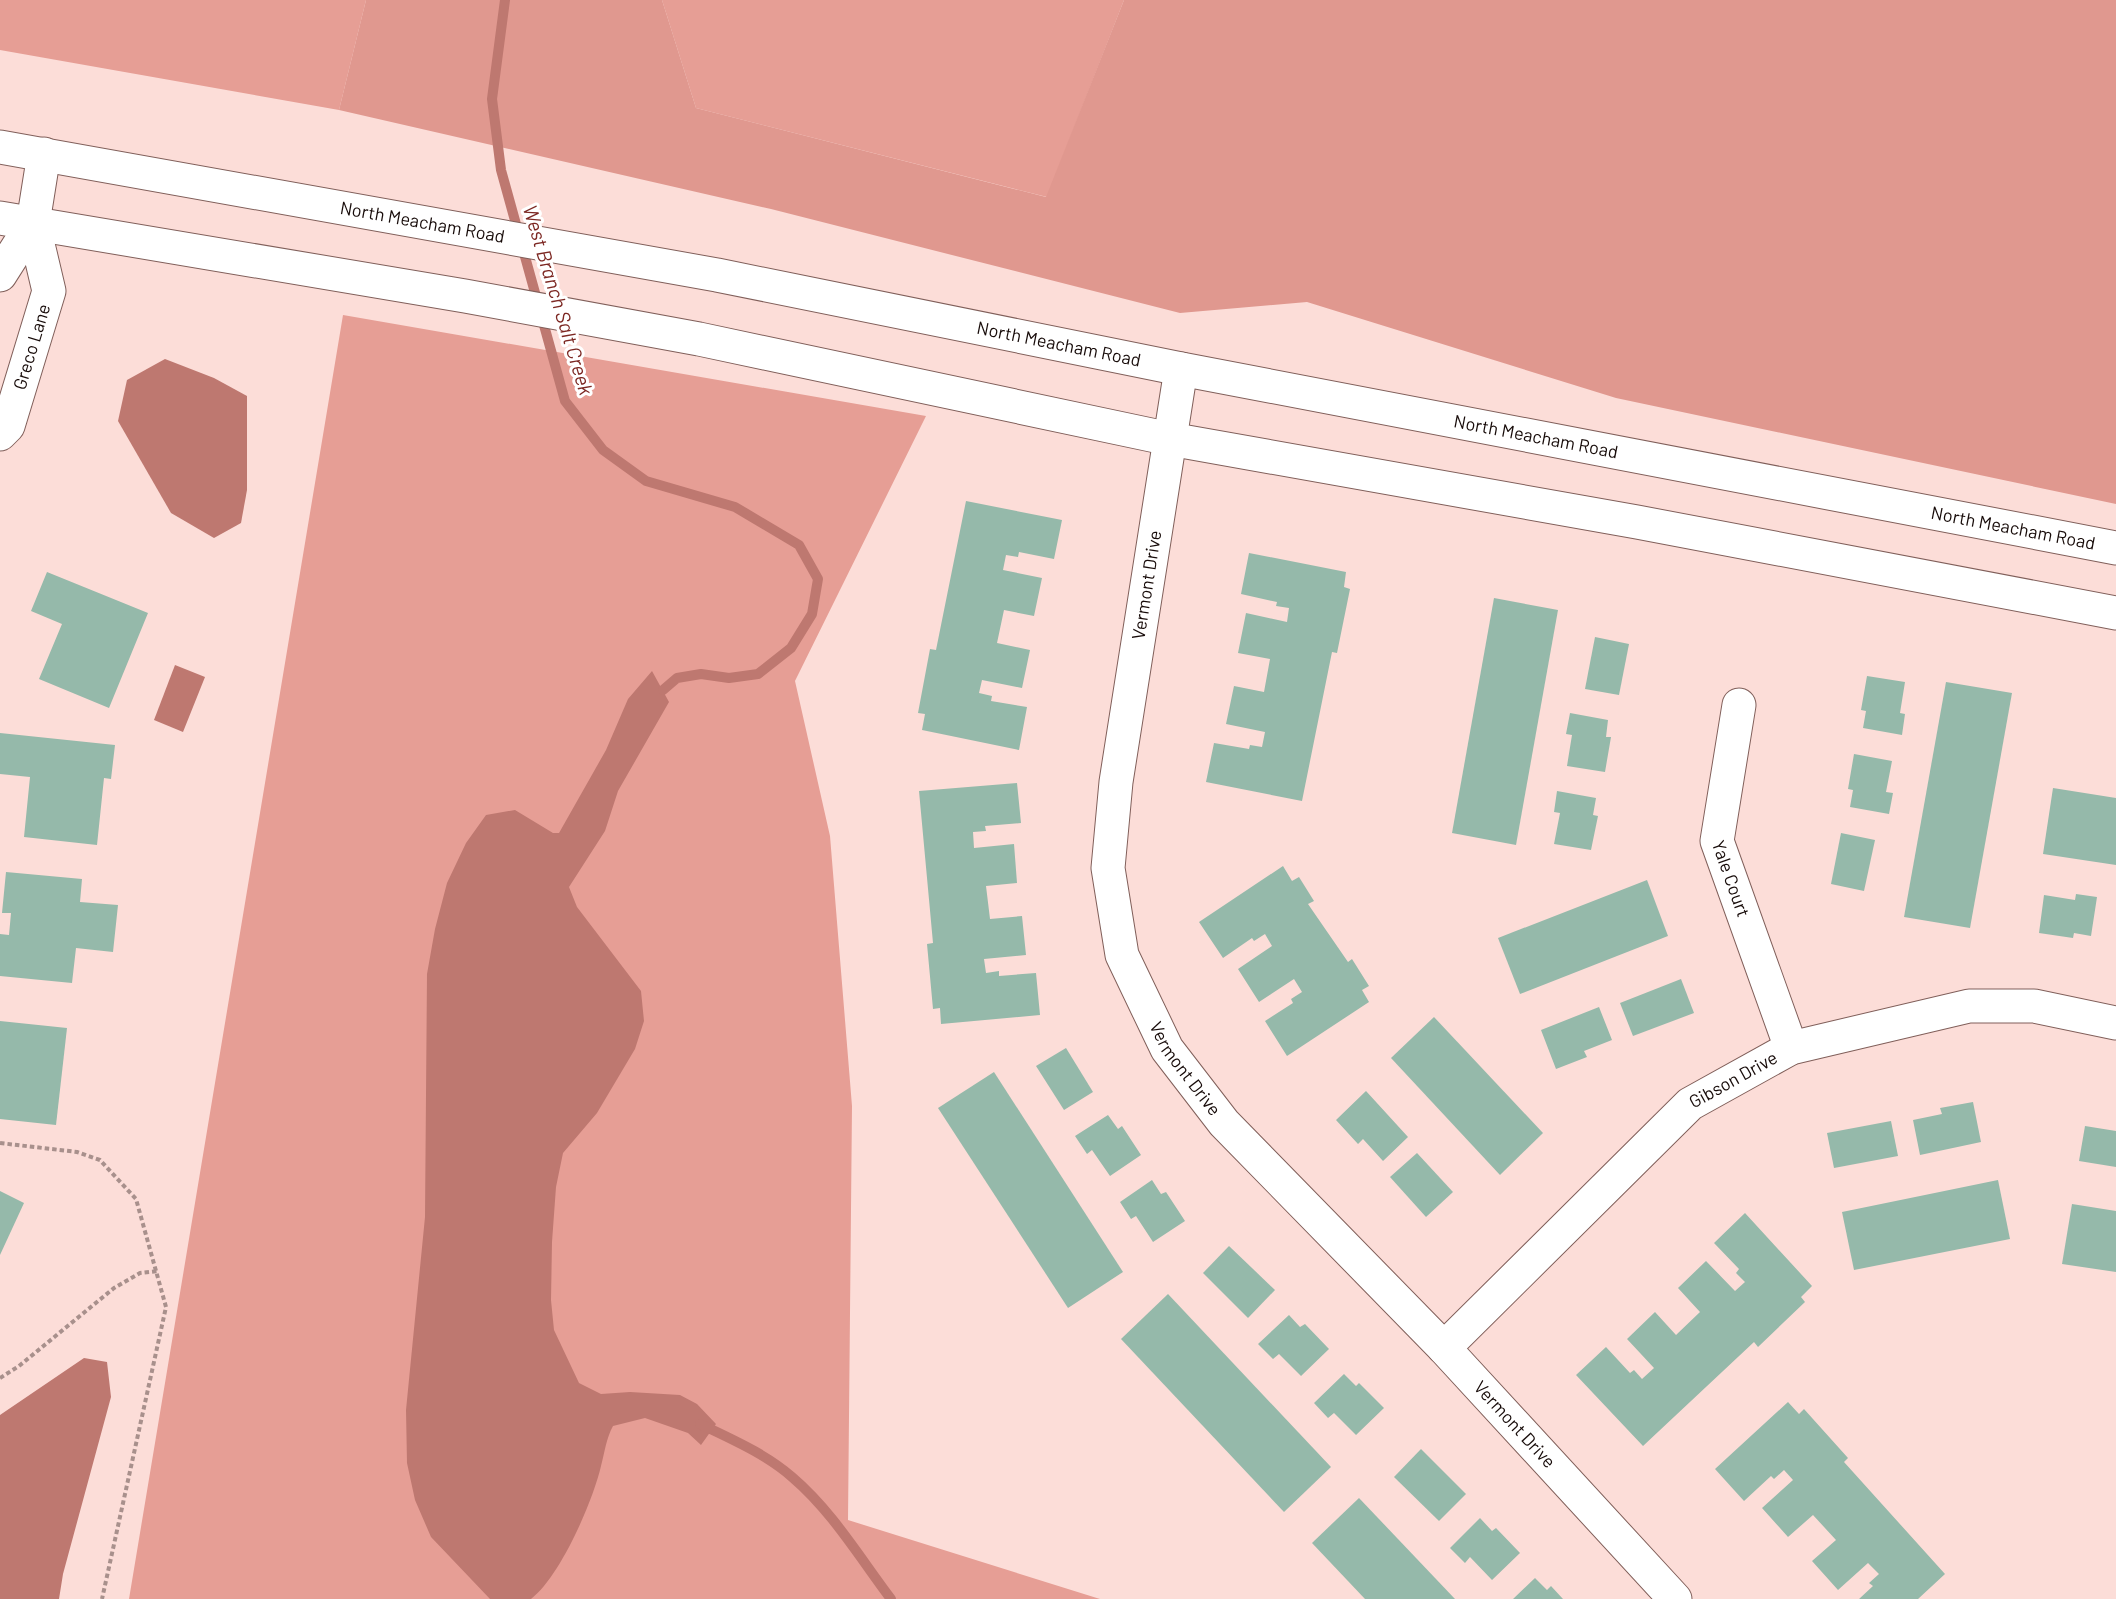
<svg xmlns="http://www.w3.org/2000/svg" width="2116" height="1599" font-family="Barlow,sans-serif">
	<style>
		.green { fill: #e69e95 }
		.forest { fill: #e0988f }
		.water { fill: #be7870 }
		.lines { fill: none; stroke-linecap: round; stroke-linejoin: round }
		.stream { stroke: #be7870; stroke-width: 10 }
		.building { fill: #95b9aa }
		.minor-casing { stroke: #805f5a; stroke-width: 35 }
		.secondary-casing { stroke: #805f5a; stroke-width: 35 }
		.path { stroke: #a8908c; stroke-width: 4; stroke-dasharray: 4.5 3; stroke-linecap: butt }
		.minor { stroke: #fff; stroke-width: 33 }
		.secondary { stroke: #fff; stroke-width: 33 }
		.labels { text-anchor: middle; stroke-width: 6; stroke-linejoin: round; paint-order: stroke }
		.street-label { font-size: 18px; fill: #170b09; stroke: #fff }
		.water-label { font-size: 20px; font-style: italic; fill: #7c2722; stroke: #fff }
	</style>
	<rect width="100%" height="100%" fill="#fcddd8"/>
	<g class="green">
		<path d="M0 0H366L339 110 0 50Z"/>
		<path d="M662 0H1124L1047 197 696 108Z"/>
		<path d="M343 315 926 416 795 681 830 836 852 1106 848 1520 1100 1599H129Z"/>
	</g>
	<path class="forest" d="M366 0H662L696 108 1046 197 1124 0H2116V504L1616 398 1307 302 1180 313 771 209 339 110Z"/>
	<g class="water">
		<path d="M165 359 214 378 247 396V490L241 523 214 538 171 513 118 421 127 380Z"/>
		<path d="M175 665 205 677 183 732 154 720Z"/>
		<path d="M652 671 669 702 618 791 605 831 569 887 577 907 641 991 644 1021 635 1049 597 1113 563 1153 556 1187 552 1242 551 1300 554 1330 579 1383 601 1394 630 1392 680 1395 697 1404 716 1424 701 1445 688 1433 645 1418 613 1426C606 1439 605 1451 601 1466 593 1501 560 1577 531 1599H490L431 1537 415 1500 407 1463 406 1410 425 1217 427 974 435 929 447 883 466 843 486 815 515 810 553 833H559L606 750 628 699Z"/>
		<path d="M84 1358 107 1362 111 1397 63 1574 59 1599H0V1415Z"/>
	</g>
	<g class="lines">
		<g class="stream">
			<path d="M505 0 492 99 501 170 565 401 603 450 646 481 735 507 799 545 818 579 812 614 791 648 758 674 729 678 701 674 677 678 663 690"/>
			<path d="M700 1424C731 1439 766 1454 792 1477 832 1511 860 1558 891 1599"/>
		</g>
	</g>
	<g class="building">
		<path d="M966 501 1062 520 1054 559 1019 552 1018 557 1006 555 1003 570 1042 578 1034 616 1004 610 997 643 1030 650 1022 688 982 680 979 693 992 696 991 701 1027 707 1019 750 922 730 925 714 918 713 930 649 936 650Z"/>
		<path d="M1249 553 1346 572 1344 587 1350 589 1337 653 1332 652 1302 801 1206 782 1214 743 1249 749 1250 745 1262 747 1265 732 1226 724 1234 686 1264 692 1270 659 1238 653 1246 613 1287 622 1289 608 1276 606 1277 602 1241 594Z"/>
		<path d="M47 572 148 613 109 708 39 679 62 624 31 611Z"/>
		<path d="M1494 598 1558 610 1516 845 1452 833Z"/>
		<path d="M1595 637 1629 644 1619 695 1585 689Z"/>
		<path d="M1867 676 1905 682 1900 713 1905 714 1902 735 1863 728 1866 711 1861 710Z"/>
		<path d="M1946 682 2012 693 1970 928 1904 917Z"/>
		<path d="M1570 713 1608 720 1606 737H1611L1605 772 1567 766 1572 735 1566 734Z"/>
		<path d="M0 733 115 745 111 779 104 778 97 845 24 837 30 777 0 774Z"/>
		<path d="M1854 754 1892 761 1886 792 1893 793 1889 814 1850 807 1853 790 1848 789Z"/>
		<path d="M1017 783 1021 823 985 826 986 831 973 832 974 848 1014 844 1017 883 986 886 990 919 1022 916 1026 955 984 959 986 973 999 971V976L1036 973 1040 1015 941 1024 940 1008 933 1009 927 944 933 943 919 791Z"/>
		<path d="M2053 788 2116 798V865L2043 854Z"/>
		<path d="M1557 791 1596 798 1593 815 1598 816 1591 850 1554 844 1560 813 1554 812Z"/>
		<path d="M1841 833 1875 840 1864 891 1831 884Z"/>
		<path d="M1283 866 1292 881 1299 877 1314 901 1308 904 1348 962 1352 959 1369 986 1362 990 1369 1002 1287 1056 1265 1021 1293 1003 1291 999 1302 992 1294 979 1259 1002 1238 969 1272 946 1265 934 1254 941 1252 938 1223 958 1199 922Z"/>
		<path d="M6 872 82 879 80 902 118 905 113 952 76 948 72 983 0 976V934L9 935 11 913H2Z"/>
		<path d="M1647 880 1668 936 1520 994 1498 938Z"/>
		<path d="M2076 894 2097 897 2091 936 2074 933 2073 938 2039 933 2044 895 2075 900Z"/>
		<path d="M1681 979 1694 1013 1633 1036 1620 1003Z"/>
		<path d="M1599 1007 1612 1040 1584 1051 1587 1057 1556 1069 1541 1030Z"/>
		<path d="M1434 1017 1543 1133 1500 1175 1391 1058Z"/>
		<path d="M0 1021 67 1028 56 1125 0 1119Z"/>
		<path d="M1066 1048 1093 1092 1064 1110 1036 1066Z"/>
		<path d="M994 1072 1123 1272 1068 1308 938 1108Z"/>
		<path d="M1366 1091 1408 1137 1383 1161 1363 1139 1358 1144 1336 1120Z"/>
		<path d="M1973 1102 1981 1142 1920 1155 1913 1120 1942 1114 1940 1108Z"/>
		<path d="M1108 1115 1118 1129 1122 1126 1141 1155 1110 1176 1092 1150 1087 1154 1075 1136Z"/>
		<path d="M1891 1121 1898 1156 1834 1168 1827 1133Z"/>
		<path d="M2085 1126 2116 1131V1167L2079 1161Z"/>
		<path d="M1417 1153 1453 1192 1426 1217 1390 1177Z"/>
		<path d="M1152 1180 1161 1194 1166 1192 1185 1221 1153 1242 1136 1216 1131 1219 1120 1202Z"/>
		<path d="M1998 1180 2010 1239 1854 1270 1842 1212Z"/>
		<path d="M0 1191 24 1203 0 1255Z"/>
		<path d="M2072 1204 2116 1211V1272L2062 1264Z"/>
		<path d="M1745 1213 1812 1286 1801 1297 1805 1302 1758 1347 1754 1342 1643 1446 1576 1375 1606 1347 1630 1373 1634 1370 1642 1379 1654 1368 1627 1339 1655 1312 1676 1335 1700 1312 1678 1288 1706 1261 1735 1291 1745 1282 1736 1273 1739 1269 1714 1243Z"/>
		<path d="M1229 1246 1275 1290 1248 1318 1203 1273Z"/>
		<path d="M1168 1294 1331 1467 1284 1512 1121 1339Z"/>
		<path d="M1289 1315 1300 1327 1305 1324 1329 1349 1301 1376 1279 1354 1273 1359 1258 1344Z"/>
		<path d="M1344 1374 1356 1386 1359 1383 1384 1408 1356 1435 1334 1413 1328 1418 1314 1403Z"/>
		<path d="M1788 1402 1799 1414 1804 1409 1848 1458 1844 1462 1945 1574 1918 1599H1859L1873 1586 1869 1583 1879 1574 1868 1563 1838 1590 1812 1561 1836 1540 1813 1515 1788 1537 1762 1508 1793 1480 1784 1470 1774 1479 1771 1476 1744 1501 1715 1469Z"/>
		<path d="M1421 1449 1466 1494 1439 1521 1394 1477Z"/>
		<path d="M1359 1498 1455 1599H1365L1312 1543Z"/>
		<path d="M1480 1518 1492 1531 1496 1528 1520 1553 1492 1580 1470 1557 1465 1563 1450 1548Z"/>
		<path d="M1535 1578 1547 1590 1551 1586 1563 1599H1513Z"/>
	</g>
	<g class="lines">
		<g class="minor-casing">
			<g id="minor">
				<path d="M0 275 33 223"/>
				<path id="s1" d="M1181 369 1116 782 1108 868 1122 955 1167 1049 1224 1123 1444 1348 1675 1599"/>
				<path id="s2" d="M0 434 8 426 49 291 33 223 44 154"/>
				<path id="s3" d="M1739 705 1717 841 1791 1048"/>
				<path id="s4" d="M1444 1348 1690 1104 1791 1048 1969 1006H2034L2116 1023"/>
			</g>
		</g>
		<g class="secondary-casing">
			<g id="secondary">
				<path id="s5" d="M0 147 717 275 1181 369 2116 548"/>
				<path d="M0 218 465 296 699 339 1170 439 1637 522 2116 613"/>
			</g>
		</g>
		<g class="path">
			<path d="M0 1143 77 1152 100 1160 136 1199 166 1307 102 1599"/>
			<path d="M0 1378 19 1366 114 1288 140 1273 158 1271"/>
		</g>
		<use href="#minor" class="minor"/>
		<use href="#secondary" class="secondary"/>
	</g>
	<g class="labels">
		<g class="street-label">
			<text dy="6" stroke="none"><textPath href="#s5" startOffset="429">North Meacham Road</textPath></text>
			<text dy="6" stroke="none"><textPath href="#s5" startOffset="1077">North Meacham Road</textPath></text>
			<text dy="6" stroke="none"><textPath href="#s2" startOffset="94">Greco Lane</textPath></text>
			<text dy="6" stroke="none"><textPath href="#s5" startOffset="1563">North Meacham Road</textPath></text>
			<text dy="6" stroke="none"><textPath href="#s5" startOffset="2049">North Meacham Road</textPath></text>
			<text transform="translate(1147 585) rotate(-81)" y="6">Vermont Drive</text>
			<text dy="6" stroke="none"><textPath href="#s3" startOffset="178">Yale Court</textPath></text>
			<text dy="6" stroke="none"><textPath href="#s1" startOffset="723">Vermont Drive</textPath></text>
			<text dy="6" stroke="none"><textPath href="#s4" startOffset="396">Gibson Drive</textPath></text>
			<text dy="6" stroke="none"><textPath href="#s1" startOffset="1209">Vermont Drive</textPath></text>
		</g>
		<g class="water-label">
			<text transform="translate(558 300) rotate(73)" y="7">West Branch Salt Creek</text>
		</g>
	</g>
</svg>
